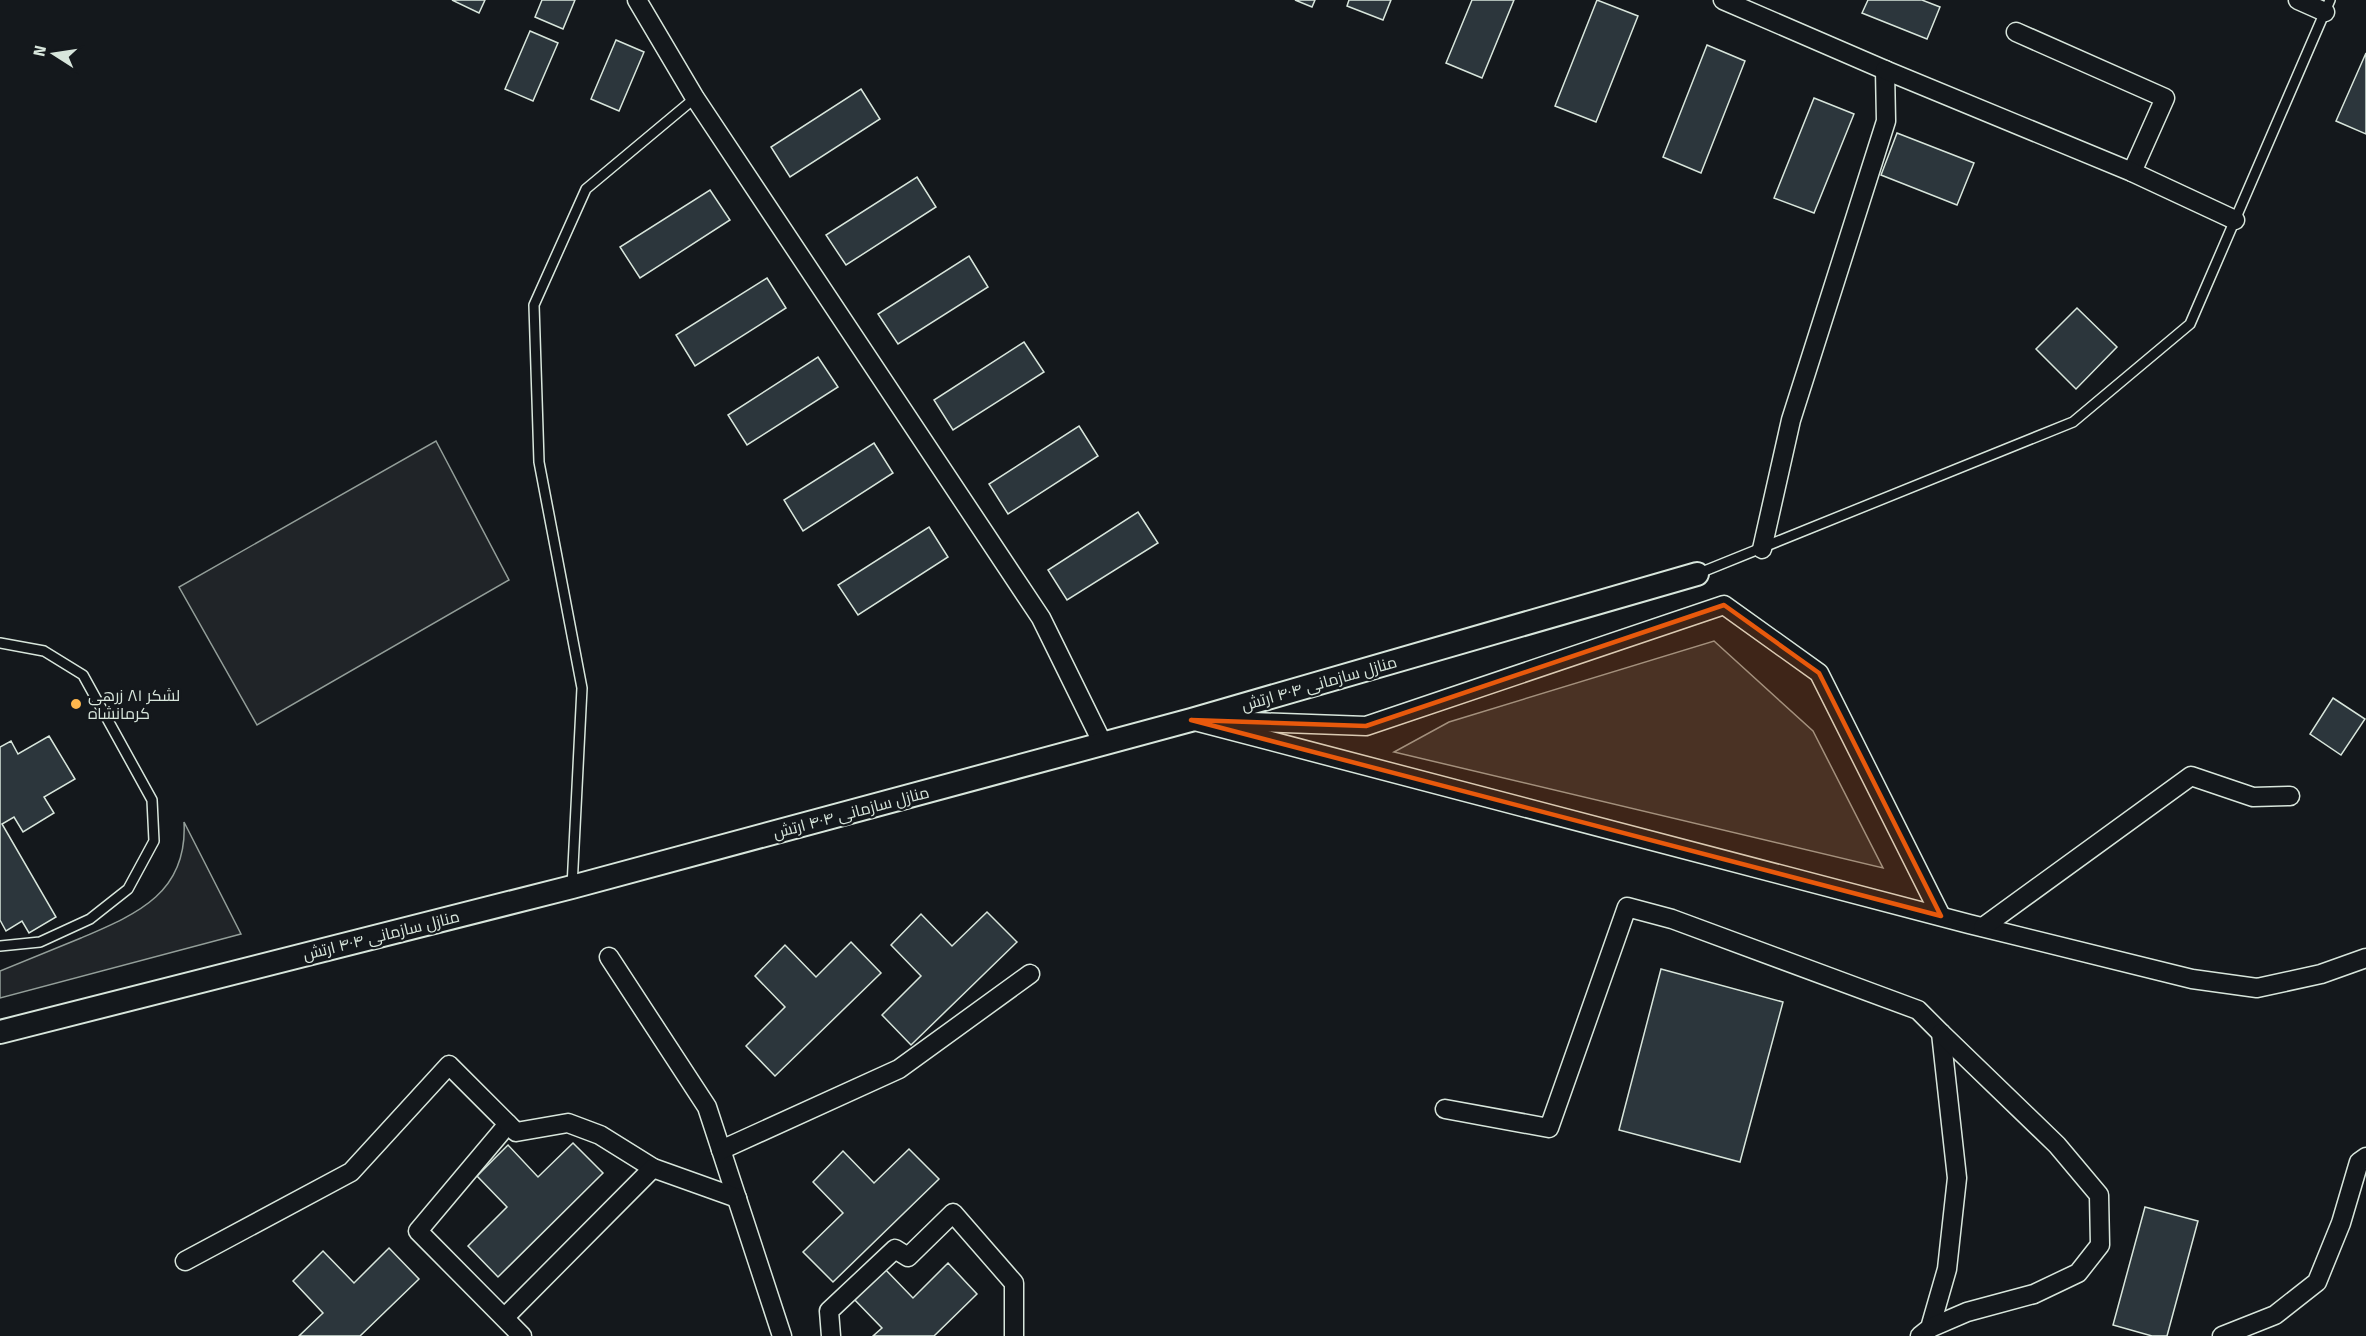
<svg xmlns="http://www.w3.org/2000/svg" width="2366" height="1336" font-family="'Fira Sans',Cairo,sans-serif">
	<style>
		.green { fill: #202428; stroke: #939e99; stroke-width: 1.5 }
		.parking { fill: #24282b; stroke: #939e99; stroke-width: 1.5 }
		.building { fill: #2c363c; stroke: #d8e6dc; stroke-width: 1.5 }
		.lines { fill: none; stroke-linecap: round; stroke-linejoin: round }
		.service-casing { stroke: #d8e6dc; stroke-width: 12 }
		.minor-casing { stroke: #d8e6dc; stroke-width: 21 }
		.tertiary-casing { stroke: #d8e6dc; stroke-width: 26 }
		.service { stroke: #14181c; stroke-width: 9 }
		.minor { stroke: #14181c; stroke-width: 18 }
		.tertiary { stroke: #14181c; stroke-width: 22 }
		.marked { fill: #e8590c; fill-opacity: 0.2; stroke: #e8590c; stroke-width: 4.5; stroke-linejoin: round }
		.poi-dot { fill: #ffb74d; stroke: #14181c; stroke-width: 2 }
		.labels { text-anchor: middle; stroke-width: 4.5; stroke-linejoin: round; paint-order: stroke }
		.street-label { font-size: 16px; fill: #d8e6dc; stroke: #14181c }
		.poi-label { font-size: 16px; fill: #d8e6dc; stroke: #14181c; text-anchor: start }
	</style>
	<rect width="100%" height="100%" fill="#14181c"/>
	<g class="green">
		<path d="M436 441 509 580 257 725 179 587Z"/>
		<path d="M184 822 241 934 0 998V971C27 960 54 949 81 938 137 914 188 893 184 822Z"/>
	</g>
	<path class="parking" d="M1714 641 1813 731 1883 868 1394 752 1449 722Z"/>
	<g class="building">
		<path d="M452 0H485L479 13Z"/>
		<path d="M542 0H575L563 29 535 17Z"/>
		<path d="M1295 0H1315L1312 7Z"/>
		<path d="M1349 0H1391L1383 20 1347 6Z"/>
		<path d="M1472 0H1514L1482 78 1446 63Z"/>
		<path d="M1597 0 1638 16 1596 122 1555 106Z"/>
		<path d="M1868 0H1922L1940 7 1927 39 1862 13Z"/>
		<path d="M530 31 558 43 533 101 505 89Z"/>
		<path d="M616 40 644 52 619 111 591 99Z"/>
		<path d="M1707 45 1745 61 1701 173 1663 157Z"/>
		<path d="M2366 53V134L2336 121Z"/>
		<path d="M861 89 880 119 790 177 771 147Z"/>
		<path d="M1814 98 1854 114 1814 213 1774 198Z"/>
		<path d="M1897 133 1974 163 1957 205 1881 175Z"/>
		<path d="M917 177 936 207 846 265 826 235Z"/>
		<path d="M710 190 730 220 640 278 620 247Z"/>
		<path d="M969 256 988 287 898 344 878 314Z"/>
		<path d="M767 278 786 308 695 366 676 335Z"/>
		<path d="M2077 308 2117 347 2076 389 2036 349Z"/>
		<path d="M1024 342 1044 372 953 430 934 400Z"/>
		<path d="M818 357 838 387 747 445 728 415Z"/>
		<path d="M1079 426 1098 456 1008 514 989 484Z"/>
		<path d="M874 443 893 473 803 531 784 500Z"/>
		<path d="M1138 512 1158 543 1067 600 1048 570Z"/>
		<path d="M929 527 948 557 858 615 838 585Z"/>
		<path d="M2333 698 2365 719 2341 755 2310 734Z"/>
		<path d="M49 736 75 779 44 797 54 813 23 832 14 817 2 824 56 917 29 933 22 921 6 931 0 920V747L11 741 18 754Z"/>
		<path d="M987 912 1017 942 911 1045 882 1015 921 976 891 945 921 914 952 946Z"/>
		<path d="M851 942 881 973 775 1076 746 1046 785 1007 755 976 785 945 816 977Z"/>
		<path d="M1661 969 1783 1002 1740 1162 1619 1130Z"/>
		<path d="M573 1143 603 1173 498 1277 468 1246 507 1207 477 1176 508 1145 538 1177Z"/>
		<path d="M909 1149 939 1179 833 1282 803 1252 843 1213 813 1182 843 1151 874 1183Z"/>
		<path d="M2145 1207 2198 1221 2167 1336H2152L2113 1325Z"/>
		<path d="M389 1248 419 1279 360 1336H299L323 1313 293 1281 323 1251 354 1283Z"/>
		<path d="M948 1263 977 1294 934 1336H873L882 1328 851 1296 882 1266 913 1298Z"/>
	</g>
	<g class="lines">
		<g class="service-casing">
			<g id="service">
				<path d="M1697 574 2073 422 2190 324 2330 0"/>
				<path d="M0 643 44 651 83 675 152 800 154 841 128 889 90 919 40 942 0 946"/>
				<path d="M572 887 582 688 539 462 534 305 586 189 695 98"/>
			</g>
		</g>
		<g class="minor-casing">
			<g id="minor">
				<path d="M637 0 695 98 1041 618 1103 744"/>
				<path d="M1723 0 1885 70 1886 121 1791 420 1762 549"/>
				<path d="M2298 0 2325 12"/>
				<path d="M2016 32 2165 98 2132 172"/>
				<path d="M1885 70 2132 172 2235 220"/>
				<path d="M1191 720 1969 924 2192 979 2257 988 2321 974 2366 958"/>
				<path d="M1225 721 1366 726 1724 605 1819 673 1941 916"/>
				<path d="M1983 927 2191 776 2253 797 2290 796"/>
				<path d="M609 957 707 1107 782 1336"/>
				<path d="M1445 1109 1549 1128 1627 907 1672 919 1918 1010 1941 1033 1957 1178 1947 1269 1930 1328 1920 1336"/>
				<path d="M508 1124 418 1231 522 1336"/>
				<path d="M721 1150 899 1069 1030 974"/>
				<path d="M185 1261 351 1172 449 1065 516 1132 568 1123 600 1135 653 1168 737 1198"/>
				<path d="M505 1317 653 1168"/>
				<path d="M1930 1328 1967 1312 2034 1294 2078 1273 2100 1245 2099 1195 2057 1145 1941 1033"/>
				<path d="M831 1336 829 1311 895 1249 908 1257 953 1213 1014 1283V1336"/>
				<path d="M2222 1336 2275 1315 2317 1282 2341 1223 2359 1162 2366 1157"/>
			</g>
		</g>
		<g class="tertiary-casing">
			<path id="tertiary" d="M0 1032 572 887 1191 720 1697 574"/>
		</g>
		<use href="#service" class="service"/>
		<use href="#minor" class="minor"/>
		<use href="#tertiary" class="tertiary"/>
	</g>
	<path class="marked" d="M1724 605 1819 673 1941 916 1191 720 1366 726Z"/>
	<circle class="poi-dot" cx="76" cy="704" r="6"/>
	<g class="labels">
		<g class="street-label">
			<text transform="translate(1319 683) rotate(-16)" y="6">منازل سازمانی ۴۰۴ ارتش</text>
			<text transform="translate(851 812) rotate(-15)" y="6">منازل سازمانی ۴۰۴ ارتش</text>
			<text transform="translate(381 935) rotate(-14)" y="6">منازل سازمانی ۴۰۴ ارتش</text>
		</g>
		<g class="poi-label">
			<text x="88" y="701">لشکر ۸۱ زرهی<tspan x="88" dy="18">کرمانشاه</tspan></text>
		</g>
	</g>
	<g transform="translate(54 54) rotate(282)" stroke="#14181c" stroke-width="4.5" paint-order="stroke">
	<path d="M0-4.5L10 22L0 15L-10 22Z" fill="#d8e6dc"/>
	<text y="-9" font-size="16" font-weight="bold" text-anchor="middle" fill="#d8e6dc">N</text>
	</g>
</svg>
